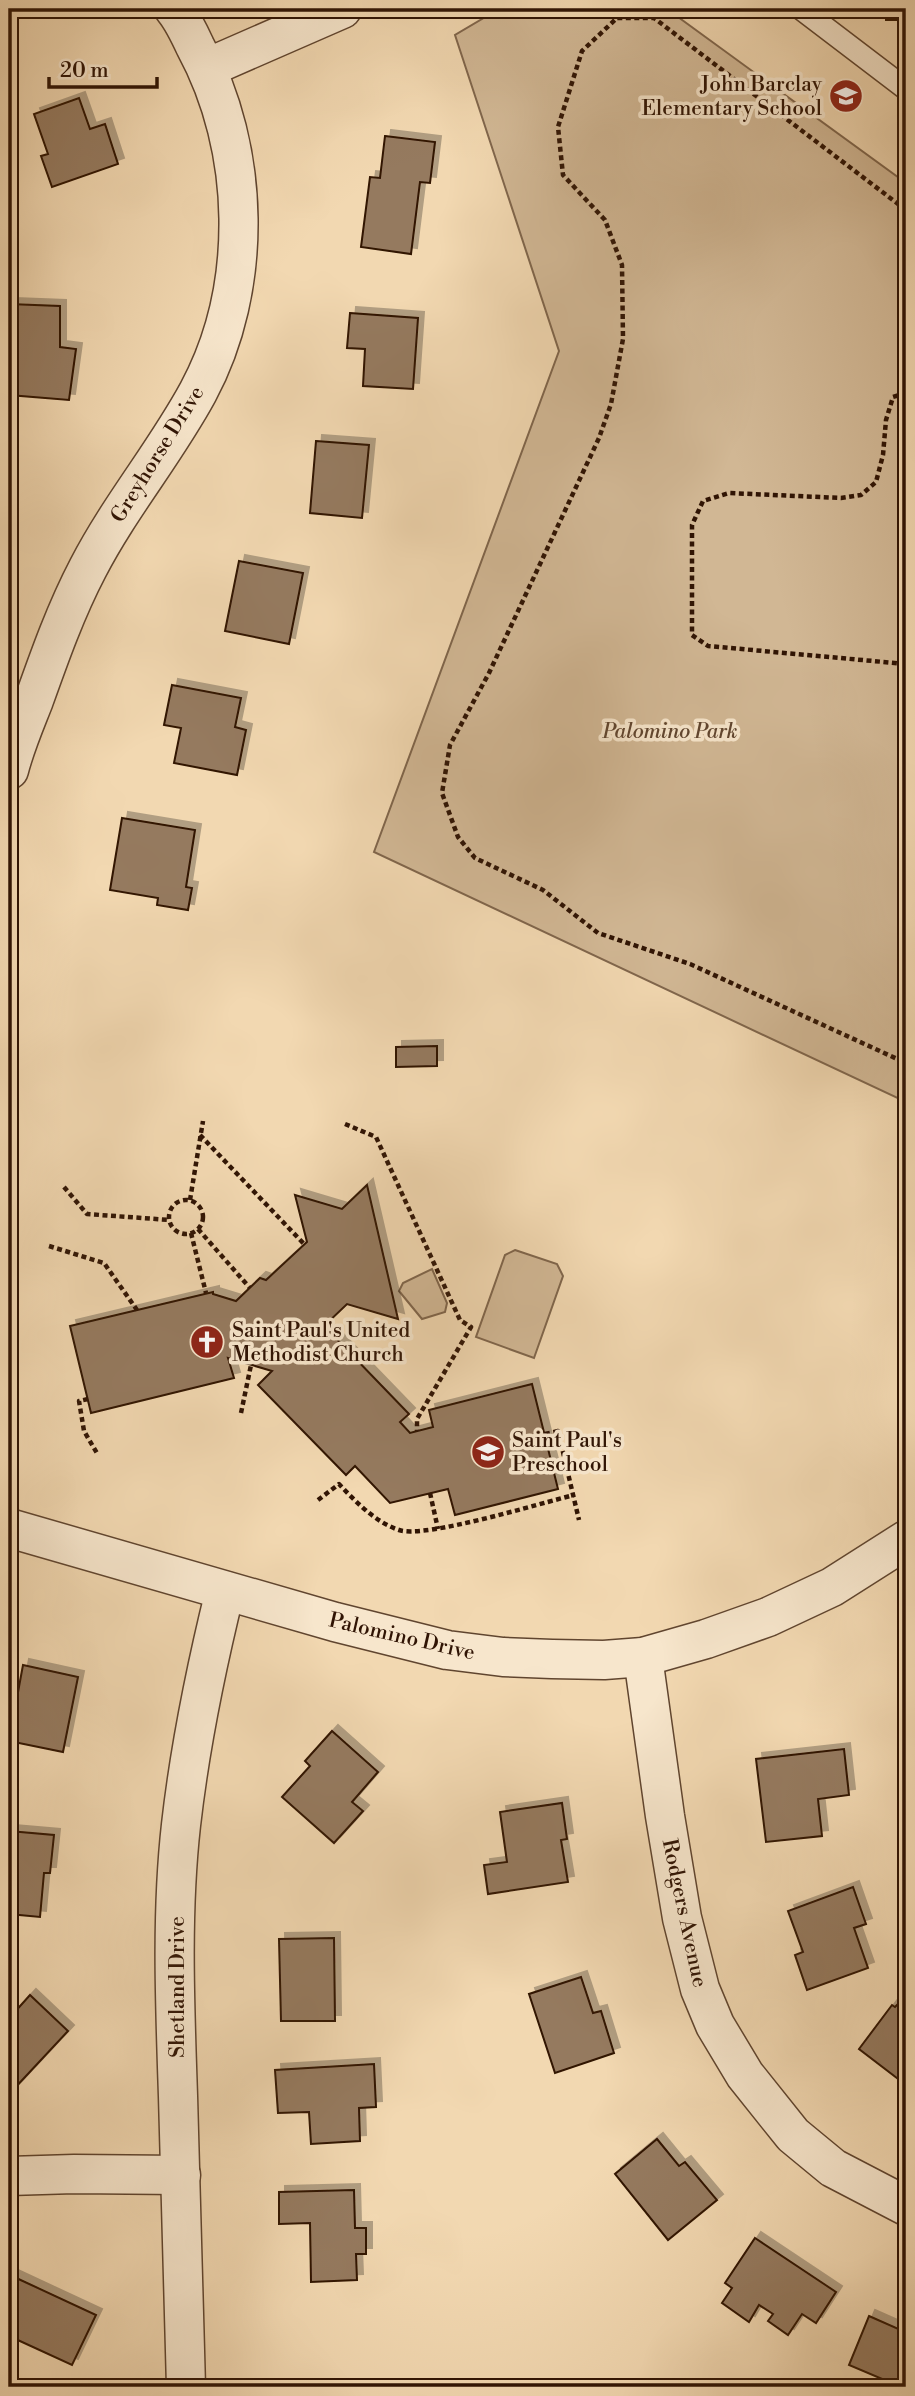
<svg xmlns="http://www.w3.org/2000/svg" width="915" height="2396" font-family="'Libre Bodoni',serif">
	<style>
		.green { fill: #d1b794; stroke: #80664c; stroke-width: 2 }
		.building { fill: #957a5e; stroke: #301404; stroke-width: 2; filter: url(#shadow) }
		.lines { fill: none; stroke-linecap: round; stroke-linejoin: round }
		.service-casing { stroke: #60452f; stroke-width: 24 }
		.minor-casing { stroke: #60452f; stroke-width: 41 }
		.path { stroke: #301404; stroke-width: 4.5; stroke-dasharray: 5 3.5; stroke-linecap: butt }
		.service { stroke: #f7e6cc; stroke-width: 21 }
		.minor { stroke: #f7e6cc; stroke-width: 38 }
		.labels { text-anchor: middle; stroke-width: 7; stroke-linejoin: round; paint-order: stroke }
		.poi-label { font-size: 21px; fill: #301404; stroke: #f7e6cc; text-anchor: start }
		.street-label { font-size: 21px; fill: #301404; stroke: #f7e6cc }
		.park-label { font-size: 21px; font-style: italic; fill: #60452f; stroke: #f7e6cc }
	</style>
	<defs>
		<filter id="shadow"><feDropShadow dx="6" dy="-6" stdDeviation="0" flood-color="#0004"/></filter>
	</defs>
	<rect width="100%" height="100%" fill="#f2d8b1"/>
	<filter id="stains"><feTurbulence type="fractalNoise" baseFrequency=".00286" numOctaves="4"/><feColorMatrix values="0 0 0 0 .2 0 0 0 0 .09 0 0 0 0 .02 0 0 0 .5 -.17"/></filter>
	<radialGradient id="worn" r=".72"><stop offset=".6" stop-color="#630" stop-opacity="0"/><stop offset="1" stop-color="#630" stop-opacity=".3"/></radialGradient>
	<g class="green">
		<path d="M499 9H667L906 183V1102L374 852 559 351 455 35Z"/>
		<path d="M515 1250 557 1264 563 1276 534 1358 476 1337 505 1255Z"/>
		<path d="M432 1269 447 1303 445 1312 422 1319 399 1291 403 1283Z"/>
	</g>
	<g class="building">
		<rect x="886" y="9" width="20" height="11"/>
		<path d="M79 98 90 129 105 124 118 164 52 187 41 156 48 154 34 114Z"/>
		<path d="M385 136 435 142 430 183 420 182 411 254 361 247 370 177 380 178Z"/>
		<path d="M9 304 60 306V347L76 349 69 400 9 395Z"/>
		<path d="M350 313 418 318 413 389 363 386 365 349 347 348Z"/>
		<path d="M316 441 369 445 362 518 310 513Z"/>
		<path d="M239 561 303 573 289 644 225 631Z"/>
		<path d="M172 685 241 698 235 727 246 730 237 775 174 763 181 728 164 725Z"/>
		<path d="M122 818 195 830 186 887 192 888 188 910 157 905 158 898 110 890Z"/>
		<path d="M437 1046V1066L396 1067V1047Z"/>
		<path d="M367 1185 398 1319 347 1304 324 1326 409 1414 400 1422 410 1433 433 1427 429 1410 532 1384 558 1489 455 1515 448 1489 390 1503 355 1466 346 1475 258 1385 272 1371 228 1358 234 1378 91 1413 70 1326 213 1292V1294L236 1301 260 1278 266 1280 307 1242 295 1195 342 1209Z"/>
		<path d="M23 1665 78 1677 63 1752 9 1741Z"/>
		<path d="M332 1731 378 1772 352 1802 363 1811 334 1843 282 1797 310 1766 305 1761Z"/>
		<path d="M844 1749 849 1795 818 1799 822 1836 766 1842 756 1759Z"/>
		<path d="M562 1803 567 1839 561 1840 568 1882 488 1894 484 1865 507 1862 500 1812Z"/>
		<path d="M9 1831 54 1835 50 1873H44L40 1917 9 1914Z"/>
		<path d="M853 1887 866 1924 854 1928 868 1968 807 1990 795 1955 803 1952 788 1911Z"/>
		<path d="M334 1938 335 2021H281L279 1939Z"/>
		<path d="M581 1977 593 2013 601 2011 614 2053 555 2073 529 1994Z"/>
		<path d="M30 1995 68 2031 12 2091 9 2088V2010L13 2014Z"/>
		<path d="M906 1996V2085L859 2049 892 2005 895 2007Z"/>
		<path d="M374 2064 376 2107 359 2108 360 2141 311 2144 309 2112 278 2113 275 2070Z"/>
		<path d="M657 2139 679 2166 685 2162 717 2200 668 2240 615 2174Z"/>
		<path d="M354 2190 355 2228H366V2254H356L357 2280 311 2282 310 2223 279 2224V2192Z"/>
		<path d="M755 2238 836 2292 816 2323 802 2314 788 2335 768 2321 773 2314 759 2305 749 2322 722 2303 732 2288 725 2283Z"/>
		<path d="M12 2276 96 2315 72 2365 9 2336V2282Z"/>
		<path d="M869 2316 905 2332 906 2329V2387H901L849 2365Z"/>
	</g>
	<g class="lines">
		<g class="service-casing">
			<path id="service" d="M801 9 906 89"/>
		</g>
		<g class="minor-casing">
			<g id="minor">
				<path d="M207 68 342 9"/>
				<path d="M9 770C15 746 25 723 34 700 50 655 66 610 88 568 120 506 165 453 198 392 254 288 251 149 195 46 189 33 183 20 174 9"/>
				<path d="M9 1528 335 1622 447 1650 503 1657 552 1659 604 1660 643 1657 706 1639 768 1617 832 1587 906 1540"/>
				<path d="M643 1657 665 1816 682 1918 700 1989 715 2025 745 2075 793 2135 833 2168 906 2206"/>
				<path d="M9 2176 74 2174 181 2175"/>
				<path d="M186 2387C184 2290 181 2193 178 2096 175 2006 171 1914 181 1825 190 1746 206 1668 225 1591"/>
			</g>
		</g>
		<g class="path">
			<path d="M906 210 654 18H617L582 51 558 127 563 175 605 220 622 265 623 339 611 404 599 438 489 673 450 745 442 793 458 837 475 858 543 890 598 933 690 964 906 1063"/>
			<path d="M906 393 893 397 886 420 883 455 876 482 861 495 841 498 729 493 703 501 692 525V635L708 646 906 664"/>
			<path d="M345 1124 376 1137 460 1320 471 1327 417 1419V1431"/>
			<path d="M200 1135 304 1244"/>
			<path d="M64 1187 87 1214 169 1220"/>
			<path d="M190 1200 203 1121"/>
			<circle cx="186" cy="1217" r="17"/>
			<path d="M198 1229 250 1288"/>
			<path d="M191 1233 206 1293"/>
			<path d="M49 1246 104 1263 137 1310"/>
			<path d="M88 1399 79 1401 84 1431 98 1455"/>
			<path d="M241 1413 251 1365"/>
			<path d="M545 1434 558 1431 579 1520"/>
			<path d="M430 1493 438 1529"/>
			<path d="M318 1500 339 1484C356 1502 375 1522 399 1530 424 1539 541 1503 574 1495"/>
		</g>
		<use href="#service" class="service"/>
		<use href="#minor" class="minor"/>
	</g>
	<defs>
		<g id="school-disc" transform="scale(1.75)"><circle r="9.5" fill="#8f2418" stroke="#f7e6cc"/><path d="M0-5L7-2L0 1L-7-2ZM-4 1L0 2.5L4 1V4Q0 6-4 4Z" fill="#fff"/></g>
		<g id="church-disc" transform="scale(1.75)"><circle r="9.5" fill="#8f2418" stroke="#f7e6cc"/><path d="M-1.2-6h2.4v3.5h3.3v2.4h-3.3V6h-2.4V-.1h-3.3v-2.4h3.3Z" fill="#fff"/></g>
	</defs>
	<g fill-rule="evenodd">
		<use href="#school-disc" x="846" y="96"/>
		<use href="#church-disc" x="207" y="1342"/>
		<use href="#school-disc" x="488" y="1452"/>
	</g>
	<g class="labels">
		<g class="poi-label">
			<text x="822" y="91" text-anchor="end">John Barclay<tspan x="822" dy="24">Elementary School</tspan></text>
			<text x="232" y="1337">Saint Paul's United<tspan x="232" dy="24">Methodist Church</tspan></text>
			<text x="512" y="1447">Saint Paul's<tspan x="512" dy="24">Preschool</tspan></text>
		</g>
		<g class="street-label">
			<text transform="translate(157 454) rotate(-58)" y="7">Greyhorse Drive</text>
			<text transform="translate(402 1636) rotate(13)" y="7">Palomino Drive</text>
			<text transform="translate(685 1913) rotate(78)" y="7">Rodgers Avenue</text>
			<text transform="translate(177 1987) rotate(-90)" y="7">Shetland Drive</text>
		</g>
		<g class="park-label">
			<text x="670" y="738">Palomino Park</text>
		</g>
	</g>
	<rect width="915" height="2396" fill="none" stroke="#f2d8b1" stroke-width="35"/>
	<rect x="10" y="10" width="894" height="2375" fill="none" stroke="#301404" stroke-width="3.5"/>
	<rect x="18" y="18" width="880" height="2361" fill="none" stroke="#301404" stroke-width="2"/>
	<path d="M49 77v10h108v-10" fill="none" stroke="#301404" stroke-width="3.5"/>
	<text x="60" y="77" font-size="21" fill="#301404" stroke="#f7e6cc" stroke-width="5" paint-order="stroke">20 m</text>
	<rect width="100%" height="100%" filter="url(#stains)"/>
	<rect width="100%" height="100%" fill="url(#worn)"/>
</svg>
